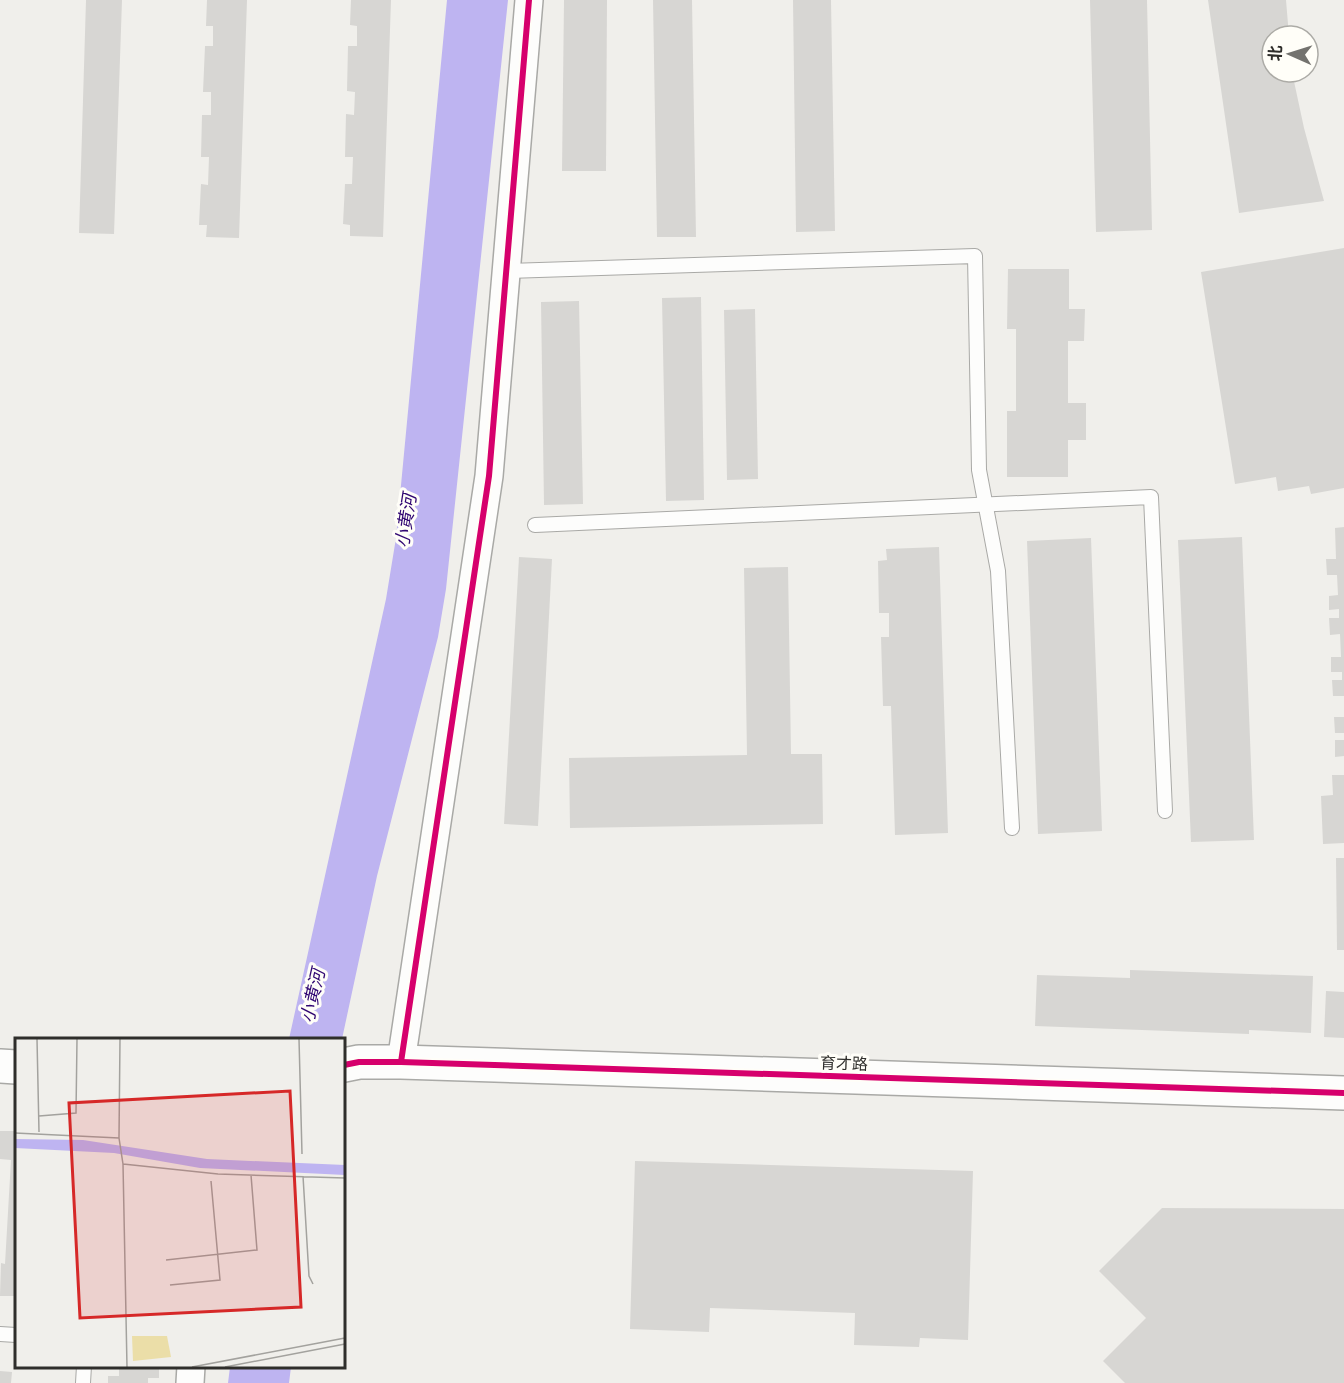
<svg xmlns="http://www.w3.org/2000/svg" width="1344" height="1383" font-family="'DejaVu Sans','Noto Sans SC',sans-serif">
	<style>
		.water { fill: #beb4f1 }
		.building { fill: #d7d6d3 }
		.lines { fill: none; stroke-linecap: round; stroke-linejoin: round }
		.lane-casing { stroke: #a9a9a6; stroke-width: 16 }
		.street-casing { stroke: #a9a9a6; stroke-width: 30 }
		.secondary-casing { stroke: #a9a9a6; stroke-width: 36 }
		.lane { stroke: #fdfdfc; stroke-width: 14 }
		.street { stroke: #fdfdfc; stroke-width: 27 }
		.secondary { stroke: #fdfdfc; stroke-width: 33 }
		.cycleway-casing { stroke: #fffef8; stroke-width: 10 }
		.cycleway { stroke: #d6006c; stroke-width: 6 }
		.labels { text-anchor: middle; stroke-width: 6; stroke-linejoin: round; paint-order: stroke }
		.street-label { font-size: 16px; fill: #2f2e2b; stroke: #fffef8 }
		.water-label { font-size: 18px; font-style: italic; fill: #300672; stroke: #fffef8 }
		.inset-road { fill: none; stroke: #a3a29e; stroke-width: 1.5 }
		.view { fill: #d62828; fill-opacity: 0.15; stroke: #d62828; stroke-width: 3 }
		.inset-edge { fill: none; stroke: #2f2e2b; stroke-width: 3 }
	</style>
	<rect width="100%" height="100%" fill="#f0efeb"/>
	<g class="water">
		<path d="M447 0H508L446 589 438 637 377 876 342 1039H289L386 599 396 538Z"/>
		<path d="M230 1367H291L289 1383H228Z"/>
	</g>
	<g class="building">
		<path d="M86 0H122L114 234 79 233Z"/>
		<path d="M207 0H247L239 238 206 237 207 225H199L201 184 208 185 209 157H201L202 115H211V92H203L205 46H213V26H206Z"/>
		<path d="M351 0H391L383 237 350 236V225L343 224 345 184H352L353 157H345L346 114 354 115 355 92 347 91 348 46H357V26L350 25Z"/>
		<path d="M564 0H607L606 171H562Z"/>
		<path d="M653 0H692L696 237H657Z"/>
		<path d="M793 0H831L835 231 796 232Z"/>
		<path d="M1090 0H1147L1152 230 1096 232Z"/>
		<path d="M1208 0H1286L1289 36H1272V72H1292L1304 128 1324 201 1239 213Z"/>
		<path d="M1344 248V488L1311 494 1309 486 1278 491 1276 477 1235 484 1201 272Z"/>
		<path d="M1008 269H1069V309H1085L1084 341H1068V403H1086V440H1068V477H1007V411H1016V329H1007Z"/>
		<path d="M701 297 704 500 666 501 662 298Z"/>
		<path d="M579 301 583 504 544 505 541 302Z"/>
		<path d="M755 309 758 479 727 480 724 310Z"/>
		<path d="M1344 527V696H1333L1332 680H1342V672H1331V657H1341L1340 634 1330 635 1329 618H1339V609L1329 610V596L1338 595 1337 575H1327L1326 559H1336L1335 528Z"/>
		<path d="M1242 537 1254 840 1191 842 1178 540Z"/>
		<path d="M1091 538 1102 831 1038 834 1027 541Z"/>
		<path d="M939 547 948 833 895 835 891 706H883L881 637H889V613H879L878 561 887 560 886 549Z"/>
		<path d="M519 557 552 559 538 826 504 824Z"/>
		<path d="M788 567 791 754H822L823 824 570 828 569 758 747 755 744 568Z"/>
		<path d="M1334 717H1344V733H1335Z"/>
		<path d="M1335 740H1344V756L1335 757Z"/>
		<path d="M1332 775H1344V843L1323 844 1321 796 1333 795Z"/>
		<path d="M1336 858H1344V950H1337Z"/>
		<path d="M1130 970 1313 976 1311 1033 1249 1030V1034L1035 1026 1037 975 1130 978Z"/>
		<path d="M1326 991 1344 992V1038L1324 1037Z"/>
		<path d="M0 1131H16V1296H0L1 1263 5 1264 11 1160 0 1159Z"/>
		<path d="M635 1161 973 1171 968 1340 920 1338 919 1347 854 1345 855 1313 710 1308 709 1332 630 1329Z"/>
		<path d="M1162 1208 1344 1209V1383H1125L1103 1361 1146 1318 1099 1271Z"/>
		<path d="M119 1366H159V1378H148V1383H108V1376H119Z"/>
		<path d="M0 1371 12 1372 11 1383H0Z"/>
	</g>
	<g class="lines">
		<g class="lane-casing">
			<g id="lane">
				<path d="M505 271 975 256 979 470 998 571 1012 828"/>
				<path d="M535 525 1151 497 1165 811"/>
				<path d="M0 1334 16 1335"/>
				<path d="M83 1383 84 1366"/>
			</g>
		</g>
		<g class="street-casing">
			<g id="street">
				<path d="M401 1062 489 476 529 0"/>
				<path d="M190 1383 191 1366"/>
			</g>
		</g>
		<g class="secondary-casing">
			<g id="secondary">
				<path d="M344 1065 359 1062H401L1344 1093"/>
				<path d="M0 1066 16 1067"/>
			</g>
		</g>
		<use href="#lane" class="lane"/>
		<use href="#street" class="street"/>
		<use href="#secondary" class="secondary"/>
		<g class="cycleway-casing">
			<g id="cycleway">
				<path d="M401 1062 489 476 529 0"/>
				<path d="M344 1065 359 1062H401L1344 1093"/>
			</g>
		</g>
		<use href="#cycleway" class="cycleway"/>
	</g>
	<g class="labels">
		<g class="street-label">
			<text transform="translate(844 1063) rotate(2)" y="6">育才路</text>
		</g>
		<g class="water-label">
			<text transform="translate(406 521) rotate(-81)" y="6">小黄河</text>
			<text transform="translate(313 996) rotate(-77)" y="6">小黄河</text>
		</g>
	</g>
	<g transform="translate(15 1038)">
		<rect width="330" height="330" fill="#f0efeb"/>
		<path d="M117 298H152L156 319 118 323Z" fill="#ebdea8"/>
		<path d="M0 101 68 102 192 121 330 127V137L185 130 99 115 0 110Z" fill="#beb4f1"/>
		<path class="inset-road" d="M22 1 24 94M105 1 104 100 108 126 112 329M284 1 287 116M24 78 61 75 62 1M0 95 104 100M108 126 203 136 330 140M288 138 294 238 298 246M151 222 242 212 236 137M155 247 205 242 196 143M177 329 330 300M210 329 330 306"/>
		<path class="view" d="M275 53 286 269 65 280 54 65Z"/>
		<rect width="330" height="330" class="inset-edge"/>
	</g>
	<g transform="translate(1290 54) rotate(273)"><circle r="28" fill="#fffef8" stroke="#acaba6" stroke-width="1.5"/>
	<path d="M0-4.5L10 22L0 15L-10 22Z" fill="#73726e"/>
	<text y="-9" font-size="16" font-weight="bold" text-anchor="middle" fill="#2f2e2b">北</text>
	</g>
</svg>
